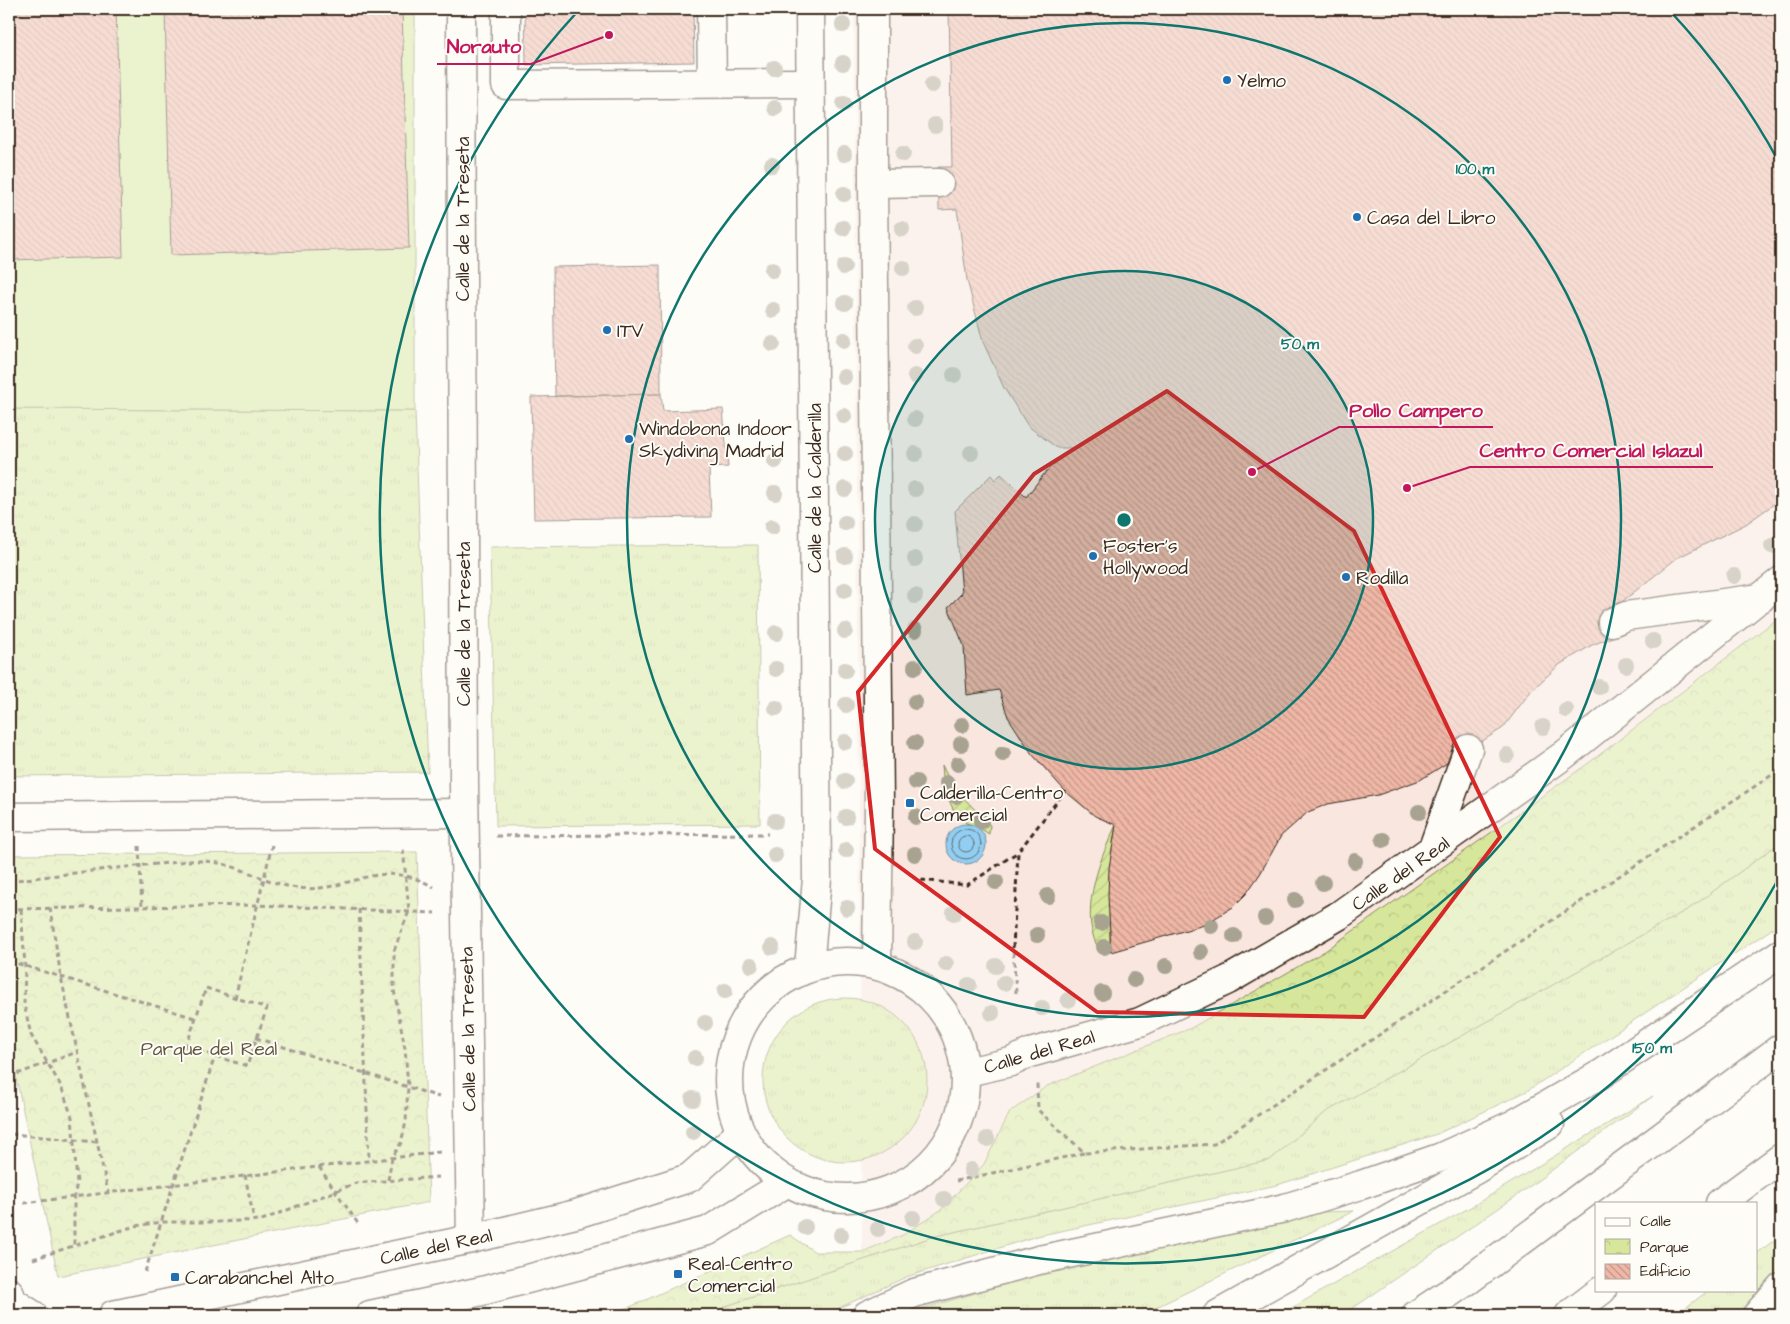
<svg xmlns="http://www.w3.org/2000/svg" width="1790" height="1324" font-family="'Architects Daughter',sans-serif">
	<style>
		.built { fill: #f9e7df }
		.grass { fill: url(#grass-tufts); stroke: #88885c }
		.park { fill: url(#park-crowns); stroke: #88885c }
		.garden { fill: url(#garden-furrows); stroke: #88885c }
		.pitch { fill: #d6e79b; stroke: #88885c }
		.water { fill: #92cef2; stroke: #6f8c9d }
		.lines { fill: none; stroke-linecap: round; stroke-linejoin: round }
		.shore { stroke: #5e6c73; stroke-width: 1 }
		.building { fill: url(#building-back-hatch); stroke: #3b2a1e }
		.minor-casing { stroke: #3b2a1e; stroke-width: 31 }
		.highway-casing { stroke: #3b2a1e; stroke-width: 31 }
		.path { stroke: #3b2a1e; stroke-width: 3; stroke-dasharray: 5 4; stroke-linecap: butt }
		.minor { stroke: #fdfcf7; stroke-width: 28 }
		.highway { stroke: #fdfcf7; stroke-width: 28 }
		.tree { fill: #a8a291 }
		.marked { fill: none; stroke: #d62828; stroke-width: 4; stroke-linejoin: round }
		.ring { fill: none; stroke: #0f766e; stroke-width: 2.5 }
		.poi-dot { fill: #1f6fb2; stroke: #fdfcf7; stroke-width: 2 }
		.labels { text-anchor: middle; stroke-width: 4; stroke-linejoin: round; paint-order: stroke }
		.poi-label { font-size: 19px; fill: #3b2a1e; stroke: #fdfcf7; text-anchor: start }
		.street-label { font-size: 19px; fill: #3b2a1e; stroke: #fdfcf7 }
		.park-label { font-size: 19px; fill: #62593d; stroke: #fdfcf7 }
		.centre { fill: #0f766e; stroke: #fdfcf7; stroke-width: 2.5 }
		.ring-label { font-size: 15px; text-anchor: middle; font-weight: bold; fill: #0f766e; stroke: #fdfcf7; stroke-width: 4; stroke-linejoin: round; paint-order: stroke }
		.leader { fill: none; stroke: #c2185b; stroke-width: 2 }
		.callout-dot { fill: #c2185b; stroke: #fdfcf7; stroke-width: 2 }
		.callout-label { font-size: 20px; text-anchor: middle; font-weight: bold; fill: #c2185b; stroke: #fdfcf7; stroke-width: 4; stroke-linejoin: round; paint-order: stroke }
	</style>
	<defs>
		<pattern id="grass-tufts" width="24" height="20" patternUnits="userSpaceOnUse" patternTransform="scale(1.25)"><rect width="24" height="20" fill="#d6e79b"/><path d="M3 7l-1-3M5 7V3M7 7l1-3M15 17l-1-3M17 17v-4M19 17l1-3" fill="none" stroke="#b9c685"/></pattern>
		<pattern id="park-crowns" width="20" height="18" patternUnits="userSpaceOnUse" patternTransform="scale(1.25)"><rect width="20" height="18" fill="#d6e79b"/><path d="M2 6a3 3 0 1 1 6 0M12 15a3 3 0 1 1 6 0" fill="none" stroke="#b9c685"/></pattern>
		<pattern id="garden-furrows" width="10" height="10" patternUnits="userSpaceOnUse" patternTransform="scale(1.25)"><rect width="10" height="10" fill="#d6e79b"/><path d="M-1 1l2-2M0 10L10 0M9 11l2-2" fill="none" stroke="#b9c685"/></pattern>
		<pattern id="building-back-hatch" width="6" height="6" patternUnits="userSpaceOnUse" patternTransform="scale(1.25)"><rect width="6" height="6" fill="#efb7a6"/><path d="M-1 5l2 2M0 0l6 6M5-1l2 2" fill="none" stroke="#c39587"/></pattern>
	</defs>
	<rect width="100%" height="100%" fill="#fdfcf7"/>
	<filter id="ink" filterUnits="userSpaceOnUse"><feTurbulence type="fractalNoise" baseFrequency=".02" numOctaves="2"/><feDisplacementMap in="SourceGraphic" scale="10" xChannelSelector="R" yChannelSelector="G"/><feConvolveMatrix kernelMatrix="1 2 1 2 8 2 1 2 1" color-interpolation-filters="sRGB"/></filter>
	<g filter="url(#ink)">
		<path class="built" d="M854 9H1781V616L1590 762 1325 951 1191 1028 1010 1112 984 1164 942 1209 903 1235 862 1252Z"/>
		<g class="grass">
			<path d="M9 409 415 411 428 772 9 776Z"/>
			<path d="M758 545 760 824 496 826 490 547Z"/>
			<path d="M1781 842V923L1527 1091 1437 1134 1277 1185 1037 1236 906 1277 824 1315H712L726 1306 932 1237 1270 1160 1326 1112 1690 908Z"/>
			<circle cx="845" cy="1080" r="82"/>
			<path d="M1653 1096 1518 1195 1343 1315H1279L1476 1204Z"/>
			<path d="M1354 1211 1140 1315H900L1034 1276 1284 1223 1323 1212Z"/>
			<path d="M1781 1235V1315H1676L1709 1290H1756V1254Z"/>
		</g>
		<g class="park">
			<path d="M1781 616V842L1690 908 1326 1112 1270 1160 932 1237 726 1306 712 1315H594L630 1307 790 1235 815 1252H862L903 1235 942 1209 984 1164 1010 1112 1047 1086 1191 1028 1325 951 1590 762Z"/>
			<path d="M417 852 429 1202 58 1276 9 1044V855Z"/>
		</g>
		<g class="garden">
			<path d="M942 765 952 786 990 825 989 834 976 826 966 823 954 811 944 789Z"/>
			<path d="M1116 825C1108 868 1108 909 1111 952L1102 954C1076 919 1099 860 1116 825Z"/>
		</g>
		<path class="pitch" d="M9 9H415V411L9 409Z"/>
		<circle class="water" cx="966" cy="844" r="20"/>
		<g class="lines">
			<g class="shore">
				<circle cx="966" cy="844" r="15"/>
				<circle cx="966" cy="844" r="8"/>
			</g>
		</g>
		<g class="building">
			<path d="M9 9H116L123 257 9 260Z"/>
			<path d="M165 9H402L409 248 171 255Z"/>
			<path d="M525 9H693L694 62 526 65Z"/>
			<path d="M945 9H1781V499L1746 524 1677 558 1604 616 1625 632 1592 645 1559 665 1531 691 1503 728 1420 780 1378 795 1328 804 1308 812 1281 836 1260 874 1246 894 1233 907 1204 925 1111 952 1108 896 1109 868 1116 825 1095 816 1065 791 1032 754 1008 717 999 690 967 695 964 646 948 607 962 593 955 511 991 475 995 480 1001 474 1026 497 1048 469 1073 448H1057L1028 426 1004 388 983 342 967 280 957 209 939 210 938 167H952L949 9Z"/>
			<path d="M660 265 661 394 555 396 553 267Z"/>
			<path d="M661 394 663 411 723 409 728 467 709 468 711 517 534 519 531 397Z"/>
		</g>
		<g class="lines">
			<g class="minor-casing">
				<g id="minor">
					<path d="M461 9 464 784 471 1239"/>
					<path d="M506 9V85L810 83"/>
					<path d="M711 9 712 83"/>
					<path d="M873 9V184L879 804 877 964"/>
					<path d="M873 184 939 183"/>
					<path d="M1612 622 1626 616 1761 598"/>
					<path d="M9 817 464 813"/>
					<path d="M1433 848 1468 749"/>
					<circle cx="847" cy="1080" r="118"/>
					<path d="M809 967 817 879 810 9"/>
					<path d="M967 1072 1011 1062 1030 1053 1140 1022 1228 980 1338 916 1564 755 1781 581"/>
					<path d="M9 1292 13 1302 33 1315"/>
					<path d="M113 1315 471 1239 576 1214 689 1178 740 1133"/>
					<path d="M370 1315 482 1291 708 1231 786 1183"/>
				</g>
			</g>
			<g class="highway-casing">
				<g id="highway">
					<path d="M1720 1203 1781 1158"/>
					<path d="M867 1315 914 1293 1039 1260 1285 1208 1361 1185 1439 1158 1514 1124 1601 1074 1781 953"/>
					<path d="M1217 1315 1475 1170 1550 1124"/>
					<path d="M1416 1315 1470 1279 1781 1048"/>
					<path d="M1569 1315 1602 1290"/>
					<path d="M1757 1315 1781 1287"/>
				</g>
			</g>
			<g class="path">
				<path d="M496 836 768 834"/>
				<path d="M139 846 142 907"/>
				<path d="M9 879 15 880C62 875 110 868 158 864 173 863 188 860 203 861 236 862 266 884 298 888 351 894 375 855 434 887"/>
				<path d="M921 880 967 885 1018 852"/>
				<path d="M50 908 61 977 108 1192"/>
				<path d="M9 909 257 905 435 913"/>
				<path d="M21 909 25 966 24 1004 31 1035 61 1086 72 1117 77 1183 74 1197V1245"/>
				<path d="M359 909 369 1160"/>
				<path d="M9 961 195 1018"/>
				<path d="M206 988 267 1008 247 1066 186 1047Z"/>
				<path d="M1016 993 1013 948 1018 852 1065 791"/>
				<path d="M235 998 272 845"/>
				<path d="M256 1038 439 1097"/>
				<path d="M9 1077 77 1052"/>
				<path d="M1037 1084 1038 1110 1085 1153 1214 1144 1781 769"/>
				<path d="M11 1134 97 1142"/>
				<path d="M319 1167 359 1225"/>
				<path d="M245 1175 254 1220"/>
				<path d="M388 1180 392 1158 401 1143 406 1122 408 1086 405 1048 394 990V951L409 911 403 847"/>
				<path d="M956 1181 1084 1153"/>
				<path d="M24 1203 440 1152"/>
				<path d="M33 1259 135 1226 162 1222H219L262 1220 356 1183 439 1177"/>
				<path d="M145 1272 215 1056"/>
			</g>
			<use href="#minor" class="minor"/>
			<use href="#highway" class="highway"/>
		</g>
		<g class="tree">
			<circle cx="843" cy="25" r="8"/>
			<circle cx="843" cy="63" r="8"/>
			<circle cx="774" cy="68" r="8"/>
			<circle cx="932" cy="85" r="8"/>
			<circle cx="844" cy="104" r="8"/>
			<circle cx="775" cy="108" r="8"/>
			<circle cx="935" cy="125" r="8"/>
			<circle cx="844" cy="154" r="8"/>
			<circle cx="903" cy="154" r="8"/>
			<circle cx="772" cy="165" r="8"/>
			<circle cx="844" cy="194" r="8"/>
			<circle cx="843" cy="228" r="8"/>
			<circle cx="902" cy="229" r="8"/>
			<circle cx="844" cy="267" r="8"/>
			<circle cx="903" cy="268" r="8"/>
			<circle cx="772" cy="270" r="8"/>
			<circle cx="845" cy="303" r="8"/>
			<circle cx="915" cy="308" r="8"/>
			<circle cx="773" cy="310" r="8"/>
			<circle cx="844" cy="340" r="8"/>
			<circle cx="773" cy="344" r="8"/>
			<circle cx="915" cy="346" r="8"/>
			<circle cx="954" cy="375" r="8"/>
			<circle cx="915" cy="376" r="8"/>
			<circle cx="844" cy="377" r="8"/>
			<circle cx="844" cy="416" r="8"/>
			<circle cx="915" cy="419" r="8"/>
			<circle cx="971" cy="453" r="8"/>
			<circle cx="845" cy="454" r="8"/>
			<circle cx="915" cy="454" r="8"/>
			<circle cx="775" cy="461" r="8"/>
			<circle cx="845" cy="489" r="8"/>
			<circle cx="915" cy="489" r="8"/>
			<circle cx="775" cy="493" r="8"/>
			<circle cx="845" cy="523" r="8"/>
			<circle cx="915" cy="524" r="8"/>
			<circle cx="772" cy="527" r="8"/>
			<circle cx="1772" cy="546" r="8"/>
			<circle cx="845" cy="556" r="8"/>
			<circle cx="915" cy="559" r="8"/>
			<circle cx="1734" cy="576" r="8"/>
			<circle cx="845" cy="590" r="8"/>
			<circle cx="915" cy="596" r="8"/>
			<circle cx="915" cy="630" r="8"/>
			<circle cx="845" cy="631" r="8"/>
			<circle cx="776" cy="633" r="8"/>
			<circle cx="1653" cy="641" r="8"/>
			<circle cx="1626" cy="665" r="8"/>
			<circle cx="915" cy="667" r="8"/>
			<circle cx="776" cy="669" r="8"/>
			<circle cx="845" cy="670" r="8"/>
			<circle cx="1599" cy="687" r="8"/>
			<circle cx="915" cy="702" r="8"/>
			<circle cx="846" cy="705" r="8"/>
			<circle cx="776" cy="708" r="8"/>
			<circle cx="1566" cy="710" r="8"/>
			<circle cx="962" cy="725" r="8"/>
			<circle cx="1543" cy="727" r="8"/>
			<circle cx="845" cy="742" r="8"/>
			<circle cx="915" cy="743" r="8"/>
			<circle cx="961" cy="744" r="8"/>
			<circle cx="1003" cy="754" r="8"/>
			<circle cx="1507" cy="755" r="8"/>
			<circle cx="958" cy="764" r="8"/>
			<circle cx="845" cy="781" r="8"/>
			<circle cx="916" cy="782" r="8"/>
			<circle cx="947" cy="783" r="8"/>
			<circle cx="956" cy="796" r="8"/>
			<circle cx="1419" cy="812" r="8"/>
			<circle cx="846" cy="817" r="8"/>
			<circle cx="916" cy="817" r="8"/>
			<circle cx="775" cy="821" r="8"/>
			<circle cx="981" cy="821" r="8"/>
			<circle cx="1383" cy="840" r="8"/>
			<circle cx="846" cy="850" r="8"/>
			<circle cx="915" cy="854" r="8"/>
			<circle cx="775" cy="855" r="8"/>
			<circle cx="1355" cy="861" r="8"/>
			<circle cx="996" cy="882" r="8"/>
			<circle cx="1323" cy="883" r="8"/>
			<circle cx="1048" cy="896" r="8"/>
			<circle cx="1295" cy="900" r="8"/>
			<circle cx="847" cy="908" r="8"/>
			<circle cx="954" cy="913" r="8"/>
			<circle cx="1265" cy="918" r="8"/>
			<circle cx="1101" cy="923" r="8"/>
			<circle cx="1211" cy="926" r="8"/>
			<circle cx="1037" cy="935" r="8"/>
			<circle cx="1234" cy="936" r="8"/>
			<circle cx="915" cy="942" r="8"/>
			<circle cx="772" cy="947" r="8"/>
			<circle cx="1104" cy="947" r="8"/>
			<circle cx="1201" cy="952" r="8"/>
			<circle cx="946" cy="964" r="8"/>
			<circle cx="751" cy="965" r="8"/>
			<circle cx="996" cy="966" r="8"/>
			<circle cx="1166" cy="966" r="8"/>
			<circle cx="1134" cy="980" r="8"/>
			<circle cx="1004" cy="983" r="8"/>
			<circle cx="969" cy="985" r="8"/>
			<circle cx="725" cy="991" r="8"/>
			<circle cx="1102" cy="993" r="8"/>
			<circle cx="1068" cy="1000" r="8"/>
			<circle cx="1042" cy="1008" r="8"/>
			<circle cx="992" cy="1013" r="8"/>
			<circle cx="705" cy="1023" r="8"/>
			<circle cx="695" cy="1058" r="8"/>
			<circle cx="693" cy="1099" r="8"/>
			<circle cx="693" cy="1132" r="8"/>
			<circle cx="987" cy="1139" r="8"/>
			<circle cx="971" cy="1170" r="8"/>
			<circle cx="944" cy="1199" r="8"/>
			<circle cx="913" cy="1218" r="8"/>
			<circle cx="805" cy="1227" r="8"/>
			<circle cx="878" cy="1229" r="8"/>
			<circle cx="841" cy="1235" r="8"/>
		</g>
	</g>
	<path d="M0 0H1790V1324H0ZM1167 391 1354 531 1500 837 1364 1017 1097 1012 875 849 858 692 1034 474Z" fill="#fdfcf7" fill-opacity=".55" fill-rule="evenodd"/>
	<path class="marked" d="M1167 391 1354 531 1500 837 1364 1017 1097 1012 875 849 858 692 1034 474Z"/>
	<circle cx="1124" cy="520" r="249" fill="#0f766e" fill-opacity=".12"/>
	<g class="ring">
		<circle cx="1124" cy="520" r="249"/>
		<circle cx="1124" cy="520" r="497"/>
		<path d="M1780 876A746 746 0 1 1 578 11M1670 11A746 746 0 0 1 1780 164"/>
	</g>
	<g class="poi-dot">
		<circle cx="1227" cy="80" r="5"/>
		<circle cx="1357" cy="217" r="5"/>
		<circle cx="607" cy="330" r="5"/>
		<circle cx="629" cy="439" r="5"/>
		<circle cx="1093" cy="556" r="5"/>
		<circle cx="1346" cy="577" r="5"/>
		<rect x="905" y="798" width="10" height="10" rx="2.5"/>
		<rect x="673" y="1269" width="10" height="10" rx="2.5"/>
		<rect x="170" y="1272" width="10" height="10" rx="2.5"/>
	</g>
	<g class="labels">
		<g class="poi-label">
			<text x="1237" y="87">Yelmo</text>
			<text x="1367" y="224">Casa del Libro</text>
			<text x="617" y="337">ITV</text>
			<text x="639" y="435">Windobona Indoor<tspan x="639" dy="22">Skydiving Madrid</tspan></text>
			<text x="1103" y="552">Foster's<tspan x="1103" dy="22">Hollywood</tspan></text>
			<text x="1356" y="584">Rodilla</text>
			<text x="920" y="799">Calderilla-Centro<tspan x="920" dy="22">Comercial</tspan></text>
			<text x="688" y="1270">Real-Centro<tspan x="688" dy="22">Comercial</tspan></text>
			<text x="185" y="1284">Carabanchel Alto</text>
		</g>
		<g class="street-label">
			<text transform="translate(462 219) rotate(-90)" y="7">Calle de la Treseta</text>
			<text transform="translate(814 488) rotate(-90)" y="7">Calle de la Calderilla</text>
			<text transform="translate(463 624) rotate(-90)" y="7">Calle de la Treseta</text>
			<text transform="translate(1400 873) rotate(-35)" y="7">Calle del Real</text>
			<text transform="translate(467 1029) rotate(-91)" y="7">Calle de la Treseta</text>
			<text transform="translate(1039 1051) rotate(-16)" y="7">Calle del Real</text>
			<text transform="translate(436 1246) rotate(-12)" y="7">Calle del Real</text>
		</g>
		<g class="park-label">
			<text x="209" y="1055">Parque del Real</text>
		</g>
	</g>
	<circle cx="1124" cy="520" r="8" class="centre"/>
	<g class="ring-label">
		<text x="1475" y="174">100 m</text>
		<text x="1300" y="349">50 m</text>
		<text x="1652" y="1053">150 m</text>
	</g>
	<path class="leader" d="M609 35L531 64H437M1252 472L1339 427H1493M1407 488L1470 467H1713"/>
	<g class="callout-dot">
		<circle cx="609" cy="35" r="5"/>
		<circle cx="1252" cy="472" r="5"/>
		<circle cx="1407" cy="488" r="5"/>
	</g>
	<g class="callout-label">
		<text x="484" y="53">Norauto</text>
		<text x="1416" y="417">Pollo Campero</text>
		<text x="1591" y="457">Centro Comercial Islazul</text>
	</g>
	<rect width="1790" height="1324" fill="none" stroke="#fdfcf7" stroke-width="30"/>
	<rect x="15" y="15" width="1760" height="1294" fill="none" stroke="#3b2a1e" stroke-width="2" filter="url(#ink)"/>
	<rect x="1595" y="1202" width="162" height="90" fill="#fdfcf7" stroke="#afa8a0"/>
	<rect x="1605" y="1218" width="25" height="8" fill="#fdfcf7" stroke="#afa8a0"/>
	<text x="1640" y="1226" font-size="15" fill="#3b2a1e">Calle</text>
	<rect x="1605" y="1239" width="25" height="15" fill="url(#park-crowns)" stroke="#afa8a0"/>
	<text x="1640" y="1252" font-size="15" fill="#3b2a1e">Parque</text>
	<rect x="1605" y="1264" width="25" height="15" fill="url(#building-back-hatch)" stroke="#afa8a0"/>
	<text x="1640" y="1276" font-size="15" fill="#3b2a1e">Edificio</text>
</svg>
